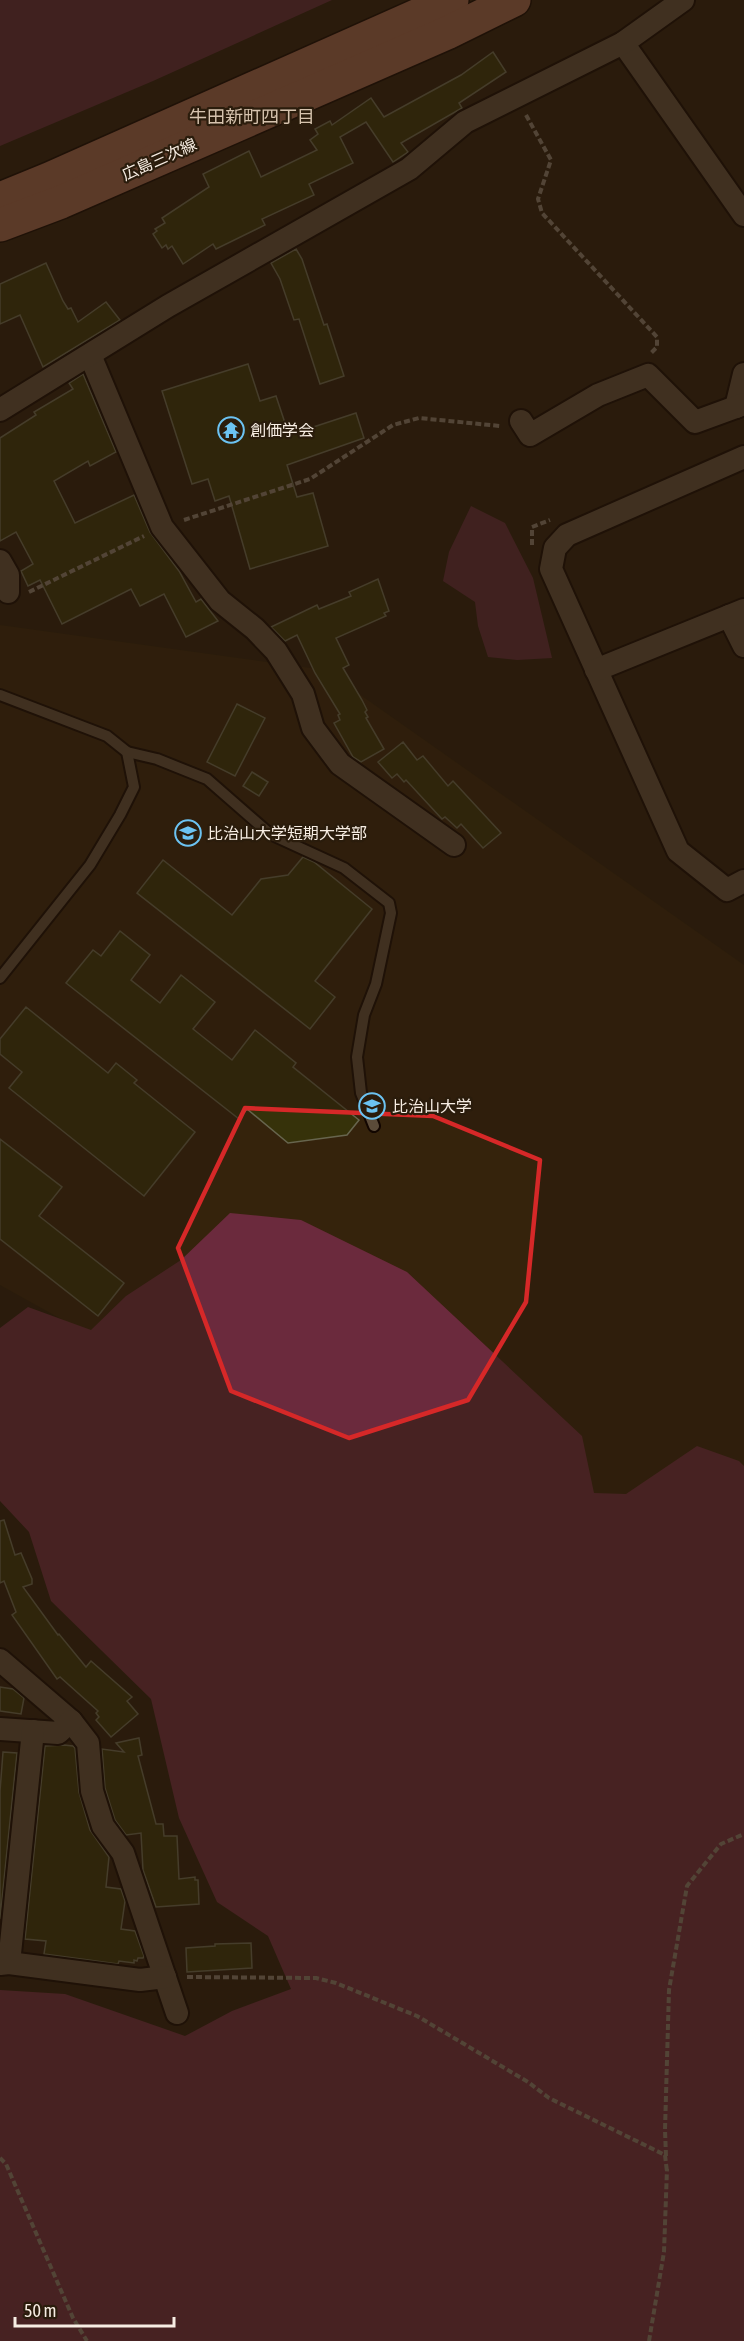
<svg xmlns="http://www.w3.org/2000/svg" width="744" height="2341" font-family="'Asap Condensed','Noto Sans JP',sans-serif">
	<style>
		.built { fill: #35230c }
		.green { fill: #5c2837 }
		.forest { fill: #6b2a3d }
		.building { fill: #36320a; stroke: #67654e; stroke-width: 1.5 }
		.lines { fill: none; stroke-linecap: round; stroke-linejoin: round }
		.lane-casing { stroke: #120600; stroke-width: 14 }
		.street-casing { stroke: #120600; stroke-width: 26 }
		.primary-casing { stroke: #120600; stroke-width: 36 }
		.path { stroke: #837769; stroke-width: 4; stroke-dasharray: 6 3; stroke-linecap: butt }
		.lane { stroke: #5b4b39; stroke-width: 10 }
		.street { stroke: #5b4b39; stroke-width: 22 }
		.primary { stroke: #985f49; stroke-width: 33 }
		.marked { fill: none; stroke: #d62828; stroke-width: 4.5; stroke-linejoin: round }
		.labels { text-anchor: middle; stroke-width: 4.5; stroke-linejoin: round; paint-order: stroke }
		.street-label { font-size: 16px; fill: #f7ede3; stroke: #2a1c0c }
		.poi-label { font-size: 16px; fill: #f7ede3; stroke: #2a1c0c; text-anchor: start }
		.neighbourhood-label { font-size: 18px; fill: #d6c3ae; stroke: #2a1c0c }
	</style>
	<rect width="100%" height="100%" fill="#2a1c0c"/>
	<path class="built" d="M0 625 325 670 744 965V1491L669 1571 115 1349 0 1285Z"/>
	<g class="green">
		<path d="M0 0H332L153 81 0 146Z"/>
		<path d="M471 506 505 523 533 578 552 658 517 660 488 657 478 626 475 602 443 581 449 552Z"/>
	</g>
	<path class="forest" d="M230 1213 301 1220 407 1272 582 1436 594 1493 626 1494 697 1446 739 1461 744 1466V2341H0V1990L65 1994 185 2036 232 2011 291 1989 268 1936 217 1902 179 1818 151 1699 51 1601 29 1532 0 1501V1328L28 1307 91 1330 126 1296 181 1260Z"/>
	<g class="building">
		<path d="M493 52 506 72 459 103 462 108 401 143 408 152 393 162 366 122 340 137 353 163 309 184 314 195 262 219 265 225 216 249 213 244 183 264 172 246 168 249 166 245 162 248 153 234 157 231 155 229 165 223 162 218 209 187 203 174 249 151 261 177 317 150 310 140 318 134 315 129 330 121 332 125 371 98 384 117 461 75Z"/>
		<path d="M296 249 302 259 324 325 327 324 344 376 320 384 299 319 294 320 280 279 271 263Z"/>
		<path d="M46 263 63 301 68 309 71 308 78 322 106 302 120 320 43 367 20 315 0 324V284Z"/>
		<path d="M248 364 260 401 276 396 289 435 356 413 364 438 287 465 297 497 313 493 328 546 250 569 229 496 215 501 208 479 192 484 162 391Z"/>
		<path d="M83 374 116 452 90 466 88 461 54 481 75 523 134 495 150 532 179 571 196 602 201 599 218 621 186 637 164 594 140 606 131 589 62 624 40 580 28 586 21 571 33 564 16 532 0 541V438L36 415 34 412 73 389 69 383Z"/>
		<path d="M378 579 389 611 384 613 386 616 336 638 349 665 343 668 362 700 367 710 365 712 368 717 366 718 384 749 361 762 353 757 334 723 340 720 338 715 340 714 315 673 297 635 285 641 271 627 317 605 319 609 351 596 349 592Z"/>
		<path d="M237 704 265 718 235 776 207 762Z"/>
		<path d="M403 742 417 760 423 756 448 786 453 781 501 833 483 848 461 824 457 828 445 817 442 819 406 780 404 782 397 774 392 778 378 762Z"/>
		<path d="M252 772 268 782 259 796 243 786Z"/>
		<path d="M303 857 314 862 372 909 315 981 335 997 310 1029 137 893 163 860 232 915 261 879 288 875Z"/>
		<path d="M120 931 150 955 131 980 160 1003 181 975 215 1002 193 1029 232 1060 255 1030 296 1063 293 1067 359 1120 347 1135 288 1143 247 1109 239 1119 66 983 93 950 101 956Z"/>
		<path d="M26 1007 108 1073 116 1063 137 1080 134 1083 195 1132 144 1196 9 1088 22 1072 0 1054V1039Z"/>
		<path d="M0 1139 62 1187 39 1216 124 1283 98 1316 0 1239Z"/>
		<path d="M4 1520 15 1555 21 1553 32 1579V1584L23 1587 58 1635 59 1634 86 1667 91 1661 132 1697 127 1701 138 1714 111 1737 96 1720 99 1717 96 1713 98 1711 60 1677 57 1679 12 1615 16 1612 4 1581 0 1583V1521Z"/>
		<path d="M0 1687 13 1689 24 1698 21 1714 0 1711Z"/>
		<path d="M139 1738 142 1755 138 1756 156 1824H163L164 1836H177L179 1879 195 1877V1880H198L199 1904 156 1907 143 1870 141 1833 126 1835 115 1820 105 1788 102 1749 124 1752 116 1743Z"/>
		<path d="M64 1745 73 1746 75 1748 79 1792 90 1830 109 1857 106 1887 121 1889 125 1901 121 1929 135 1931 144 1956 143 1958H138L137 1961 134 1960V1963L119 1961 118 1964 44 1954 46 1941 25 1939 45 1746Z"/>
		<path d="M3 1752 17 1753 0 1919V1791Z"/>
		<path d="M251 1943 252 1968 187 1972 186 1948 215 1946V1944Z"/>
	</g>
	<g class="lines">
		<g class="lane-casing">
			<g id="lane">
				<path d="M0 695 107 736 127 752 134 787 120 815 90 865 0 978"/>
				<path d="M127 752 157 759 207 779 270 834 344 868 389 903 391 913 376 984 364 1015 357 1057 361 1093 374 1126"/>
			</g>
		</g>
		<g class="street-casing">
			<g id="street">
				<path d="M623 43 744 215"/>
				<path d="M90 355 162 527 220 601 255 629 276 651 303 694 313 728 340 764 454 845"/>
				<path d="M736 407 744 374"/>
				<path d="M0 410 168 306 409 169 465 122 623 43 683 0"/>
				<path d="M521 421 530 435 598 395 648 375 695 422 744 404"/>
				<path d="M744 457 567 535 555 548 551 569 678 851 727 890 744 881"/>
				<path d="M0 561 8 575V592"/>
				<path d="M729 616 744 646"/>
				<path d="M596 670 744 610"/>
				<path d="M0 1660 71 1721 88 1743 92 1791 103 1826 123 1853 177 2013"/>
				<path d="M0 1729 58 1733 71 1721"/>
				<path d="M9 1963 33 1731"/>
				<path d="M0 1964 9 1963 140 1980 165 1977"/>
			</g>
		</g>
		<g class="primary-casing">
			<g id="primary">
				<path d="M0 199 49 179 452 0"/>
				<path d="M0 225 61 202 447 33 514 0"/>
			</g>
		</g>
		<g class="path">
			<path d="M526 115 551 160 538 199 542 213 657 337V347L650 354"/>
			<path d="M184 520 310 479 393 425 419 418 500 426"/>
			<path d="M532 545V527L550 520"/>
			<path d="M29 592 144 536"/>
			<path d="M187 1977 316 1978 336 1983 417 2016 528 2082 549 2098 665 2155 667 2172"/>
			<path d="M666 2156 665 2130 669 1990 687 1886 721 1844 744 1834"/>
			<path d="M0 2158 6 2164 73 2318 87 2341"/>
			<path d="M649 2341 664 2252 667 2169"/>
		</g>
		<use href="#lane" class="lane"/>
		<use href="#street" class="street"/>
		<use href="#primary" class="primary"/>
	</g>
	<path d="M0 0H744V2341H0ZM245 1108 433 1116 540 1160 526 1302 468 1400 349 1438 231 1391 178 1248Z" fill="#2a1c0c" fill-opacity=".55" fill-rule="evenodd"/>
	<path class="marked" d="M245 1108 433 1116 540 1160 526 1302 468 1400 349 1438 231 1391 178 1248Z"/>
	<defs>
		<g id="temple-ring" transform="scale(1.35)"><circle r="9.5" fill="#2a1c0c" stroke="#6cc3f2" stroke-width="1.5"/><path d="M0-6L5-2H3V0L6.5 2.5H4V6H1.5V3h-3V6H-4V2.5H-6.5L-3 0V-2H-5Z" fill="#6cc3f2"/></g>
		<g id="university-ring" transform="scale(1.35)"><circle r="9.5" fill="#2a1c0c" stroke="#6cc3f2" stroke-width="1.5"/><path d="M0-5L7-2L0 1L-7-2ZM-4 1L0 2.5L4 1V4Q0 6-4 4Z" fill="#6cc3f2"/></g>
	</defs>
	<g fill-rule="evenodd">
		<use href="#temple-ring" x="231" y="430"/>
		<use href="#university-ring" x="188" y="833"/>
		<use href="#university-ring" x="372" y="1106"/>
	</g>
	<g class="labels">
		<g class="street-label">
			<text transform="translate(159 159) rotate(-24)" y="6">広島三次線</text>
		</g>
		<g class="poi-label">
			<text x="250" y="436">創価学会</text>
			<text x="207" y="839">比治山大学短期大学部</text>
			<text x="392" y="1112">比治山大学</text>
		</g>
		<g class="neighbourhood-label">
			<text x="252" y="123">牛田新町四丁目</text>
		</g>
	</g>
	<path d="M15 2317v9h159v-9" fill="none" stroke="#f7ede3" stroke-width="3"/>
	<text x="24" y="2317" font-size="18" fill="#f7ede3" stroke="#2a1c0c" stroke-width="4.5" paint-order="stroke">50 m</text>
</svg>
